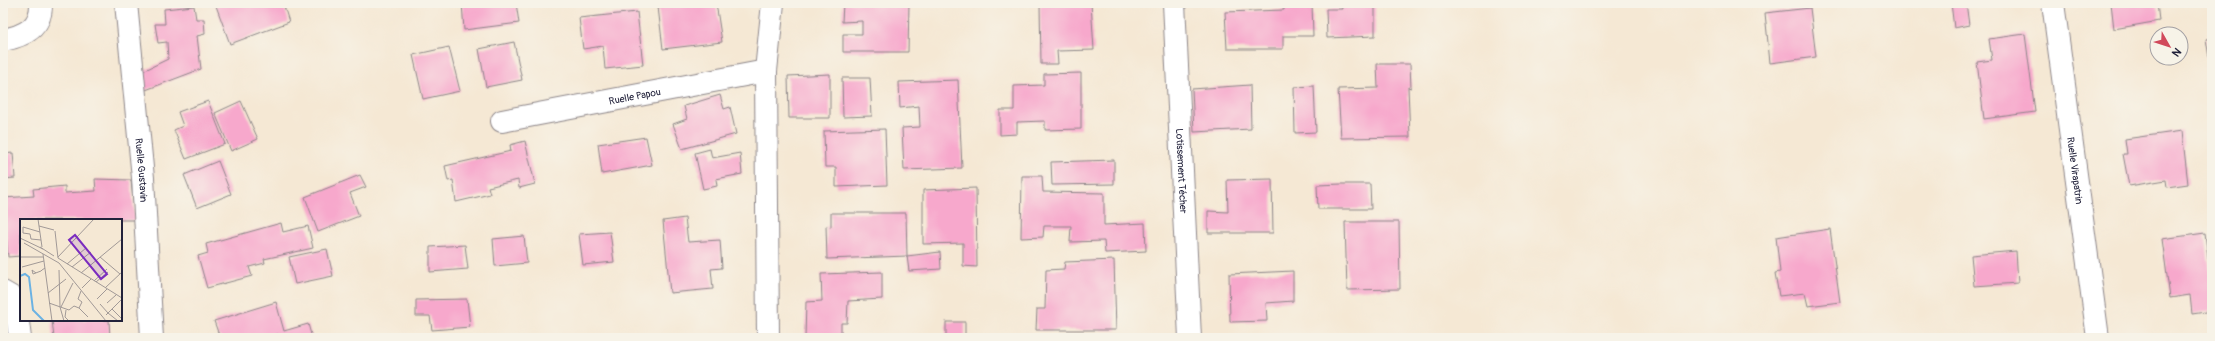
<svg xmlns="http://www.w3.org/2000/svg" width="2215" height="341" font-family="Pangolin,sans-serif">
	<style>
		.building { fill: #f7a8cc }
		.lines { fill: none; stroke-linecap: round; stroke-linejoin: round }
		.street-casing { stroke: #8c8588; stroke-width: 24 }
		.street { stroke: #fff; stroke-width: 22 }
		.labels { text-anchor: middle; stroke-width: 3; stroke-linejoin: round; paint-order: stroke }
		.street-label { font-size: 10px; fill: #22223b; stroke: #f7f3e8 }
		.inset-river { fill: none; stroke: #6cb2e3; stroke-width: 2 }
		.inset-road { fill: none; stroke: #a19997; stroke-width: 1 }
		.view { fill: #7b2cbf; fill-opacity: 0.15; stroke: #7b2cbf; stroke-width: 2 }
		.inset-edge { fill: none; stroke: #22223b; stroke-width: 2 }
	</style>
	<rect width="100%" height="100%" fill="#f7f3e8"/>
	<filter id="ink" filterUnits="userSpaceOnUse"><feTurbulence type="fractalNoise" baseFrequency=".025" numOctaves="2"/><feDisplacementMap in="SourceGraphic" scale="8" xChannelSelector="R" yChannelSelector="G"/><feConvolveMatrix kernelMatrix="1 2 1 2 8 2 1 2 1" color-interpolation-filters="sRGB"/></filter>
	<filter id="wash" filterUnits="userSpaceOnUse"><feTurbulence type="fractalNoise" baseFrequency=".012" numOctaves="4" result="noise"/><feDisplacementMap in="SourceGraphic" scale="16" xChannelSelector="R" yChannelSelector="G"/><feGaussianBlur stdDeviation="0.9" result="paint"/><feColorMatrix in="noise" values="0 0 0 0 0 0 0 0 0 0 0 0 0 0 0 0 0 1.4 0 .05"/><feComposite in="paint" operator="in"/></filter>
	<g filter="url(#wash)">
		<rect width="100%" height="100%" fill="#f5e8d4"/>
		<g id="blocks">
			<g class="building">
				<path d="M215 3H283L289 22 230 44Z"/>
				<path d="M462 3H516L519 23 464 30Z"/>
				<path d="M685 3H716L722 42 663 49 658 7Z"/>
				<path d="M843 3H909L908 52H843V34H862V21L842 22Z"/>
				<path d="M1056 3H1091L1094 50 1057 51 1058 64H1041L1040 5Z"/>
				<path d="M1284 3H1312L1313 36H1283V49H1227L1225 12 1284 10Z"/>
				<path d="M1341 3H1375V36L1327 38 1326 9H1342Z"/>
				<path d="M1951 3H1966L1969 25 1954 28Z"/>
				<path d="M2111 3H2157L2159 21 2114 29Z"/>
				<path d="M194 6 196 19H204L205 34 197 36 201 69 143 91 141 72 168 59 167 42 158 43 155 24H165L164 9Z"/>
				<path d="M1810 8 1816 57 1770 63 1765 13Z"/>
				<path d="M637 12 643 65 605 69 603 46 583 49 579 18Z"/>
				<path d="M2025 34 2035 112 1984 119 1977 62 1992 60 1989 39Z"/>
				<path d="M2212 37V70H2211L2206 39Z"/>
				<path d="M514 42 522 80 486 87 479 49Z"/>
				<path d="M449 47 460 91 423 99 413 55Z"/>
				<path d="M1377 64H1410L1411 88 1408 87 1410 137 1341 138 1338 89 1378 88Z"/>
				<path d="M1081 73V129L1045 130V121L1017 122V134L1000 135V110H1014V86L1044 85V74Z"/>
				<path d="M830 74V118H789L788 76Z"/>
				<path d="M842 78H870L872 116 843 117Z"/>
				<path d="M958 80 962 168 904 170 902 128 920 127 919 106 900 108 899 82Z"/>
				<path d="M1250 85 1251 129 1194 132 1192 89Z"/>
				<path d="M1314 86 1316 132 1295 133 1294 87Z"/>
				<path d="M720 95 724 109 730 107 736 134 682 149 673 124 687 119 684 106Z"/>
				<path d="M208 101 225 144 186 159 174 130 183 126 178 112Z"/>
				<path d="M241 101 258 139 231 151 215 113Z"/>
				<path d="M885 129 887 185 836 187V167H825L824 131Z"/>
				<path d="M2182 131 2188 184 2167 187 2166 180 2129 186 2123 154H2127L2125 139Z"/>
				<path d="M646 137 652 165 602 174 598 144Z"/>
				<path d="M525 141 535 184 519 188 518 180 488 187 490 194 456 202 453 180 448 181 445 166 511 151 510 145Z"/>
				<path d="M710 149 712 158 740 153 742 174 716 179 717 186 703 189 695 153Z"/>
				<path d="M13 153 15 178 3 179V154Z"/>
				<path d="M1114 160V184L1052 185 1051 162Z"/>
				<path d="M218 161 231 194 197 208 184 175Z"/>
				<path d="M360 175 366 187 350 193 359 216 318 232 305 197Z"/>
				<path d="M1022 176H1042L1043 192 1104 193V225L1145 223 1146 251 1105 253 1104 241 1070 242 1071 226H1044L1043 237 1021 238Z"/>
				<path d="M95 179 131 180 135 220H21V256L8 257 3 198 34 196 33 189 65 186V193L96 191Z"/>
				<path d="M1272 179 1273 233H1208V211L1228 212 1227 180Z"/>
				<path d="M1341 184H1370L1371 209H1318L1317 185Z"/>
				<path d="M976 188 977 267 963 266V243L923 244V190Z"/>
				<path d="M831 213H906L907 256 940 252 941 269 909 271 907 256 827 259 826 226 831 227Z"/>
				<path d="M685 218 688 242 720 240 722 268 711 269 713 289 670 293 663 221Z"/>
				<path d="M1345 222H1399L1400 289 1347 290Z"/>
				<path d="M281 223 283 232 308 226 313 248 264 259 265 263 249 267 252 276 207 288 198 256 208 253 206 244Z"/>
				<path d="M1830 229 1840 302 1808 306 1805 293 1779 296 1775 273 1780 272 1776 237Z"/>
				<path d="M610 232 614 262 583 265 579 234Z"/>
				<path d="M2205 233 2212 288V311L2192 314 2190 295 2170 298 2162 239Z"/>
				<path d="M524 236 527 263 495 266 493 239Z"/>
				<path d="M465 245 468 269 430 272V247Z"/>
				<path d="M327 249 333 276 295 284 289 257Z"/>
				<path d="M2016 251 2018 283 1974 286 1971 255Z"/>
				<path d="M1114 260 1116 330H1036L1037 309H1045L1046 270 1064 269 1065 262Z"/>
				<path d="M1293 271V301L1266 303 1267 321 1230 322 1229 274Z"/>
				<path d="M882 272V299L848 301 847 323H841V338H805L806 302 822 301 821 274Z"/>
				<path d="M467 299 470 327 432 330 430 316H416V300Z"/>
				<path d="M276 302 284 331 308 324 312 338H279L278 334 264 338H220L214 321Z"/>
				<path d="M3 312H5L8 338H3Z"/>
				<path d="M52 320H109L110 338H54Z"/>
				<rect x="946" y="322" width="19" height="16"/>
			</g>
		</g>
	</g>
	<g filter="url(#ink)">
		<use href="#blocks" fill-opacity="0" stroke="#8c8588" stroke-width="1"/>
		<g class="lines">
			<g class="street-casing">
				<g id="street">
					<path id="s1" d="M126 3 143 178 152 338"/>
					<path id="s2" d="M1174 3 1190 338"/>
					<path id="s3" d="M2053 3 2098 338"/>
					<path d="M3 40C24 36 42 28 41 3"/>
					<path id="s4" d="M502 121 766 71"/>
					<path d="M3 292 15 299 20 338"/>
					<path d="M768 338 766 71 773 3"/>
				</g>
			</g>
			<use href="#street" class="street"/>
		</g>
	</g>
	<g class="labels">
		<g class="street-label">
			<text dy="4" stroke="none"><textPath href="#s4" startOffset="135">Ruelle Papou</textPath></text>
			<text dy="4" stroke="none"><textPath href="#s1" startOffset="168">Ruelle Gustavin</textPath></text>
			<text dy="4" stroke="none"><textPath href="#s2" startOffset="168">Lotissement Técher</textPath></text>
			<text dy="4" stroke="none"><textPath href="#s3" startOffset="169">Ruelle Virapatrin</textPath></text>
		</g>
	</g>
	<g transform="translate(20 219)">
		<rect width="102" height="102" fill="#f5e8d4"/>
		<path class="inset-river" d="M0 57 5 55 9 58 13 91 24 102"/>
		<path class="inset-road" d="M18 0 22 28M19 7 34 11M35 12 38 39 102 79M20 13 3 8V14L10 15 11 20 21 21M0 19 23 30M4 24 39 44 86 102M20 28 34 37M23 35 32 102M0 38H23M38 38 74 0M80 38 100 55M47 45 66 29M2 48 24 42M52 48 71 33M39 51 40 88 44 102M16 54 12 51 13 55 21 52 22 51 25 49M61 54 102 20M74 62 87 50M76 63 88 53M62 69 71 60M85 69 102 53M28 74 46 60M77 80 87 70M29 84 49 91 54 87 59 89 62 83 58 80 61 72M87 84 96 76M80 85 88 94M41 88 53 64M59 89 68 98M92 90 102 100M46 91 45 98 49 102M88 94 98 102M86 96 102 80"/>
		<path class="view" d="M55 16 87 55 81 60 49 21Z"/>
		<rect width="102" height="102" class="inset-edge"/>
	</g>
	<rect width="2215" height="341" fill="none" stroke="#f7f3e8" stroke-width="16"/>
	<g transform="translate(2169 46) rotate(129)"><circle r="19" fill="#f7f3e8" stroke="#a29fa3"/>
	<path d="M0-3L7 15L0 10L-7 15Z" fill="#d1495b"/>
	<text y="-6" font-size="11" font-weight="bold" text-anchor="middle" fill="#22223b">N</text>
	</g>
</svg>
